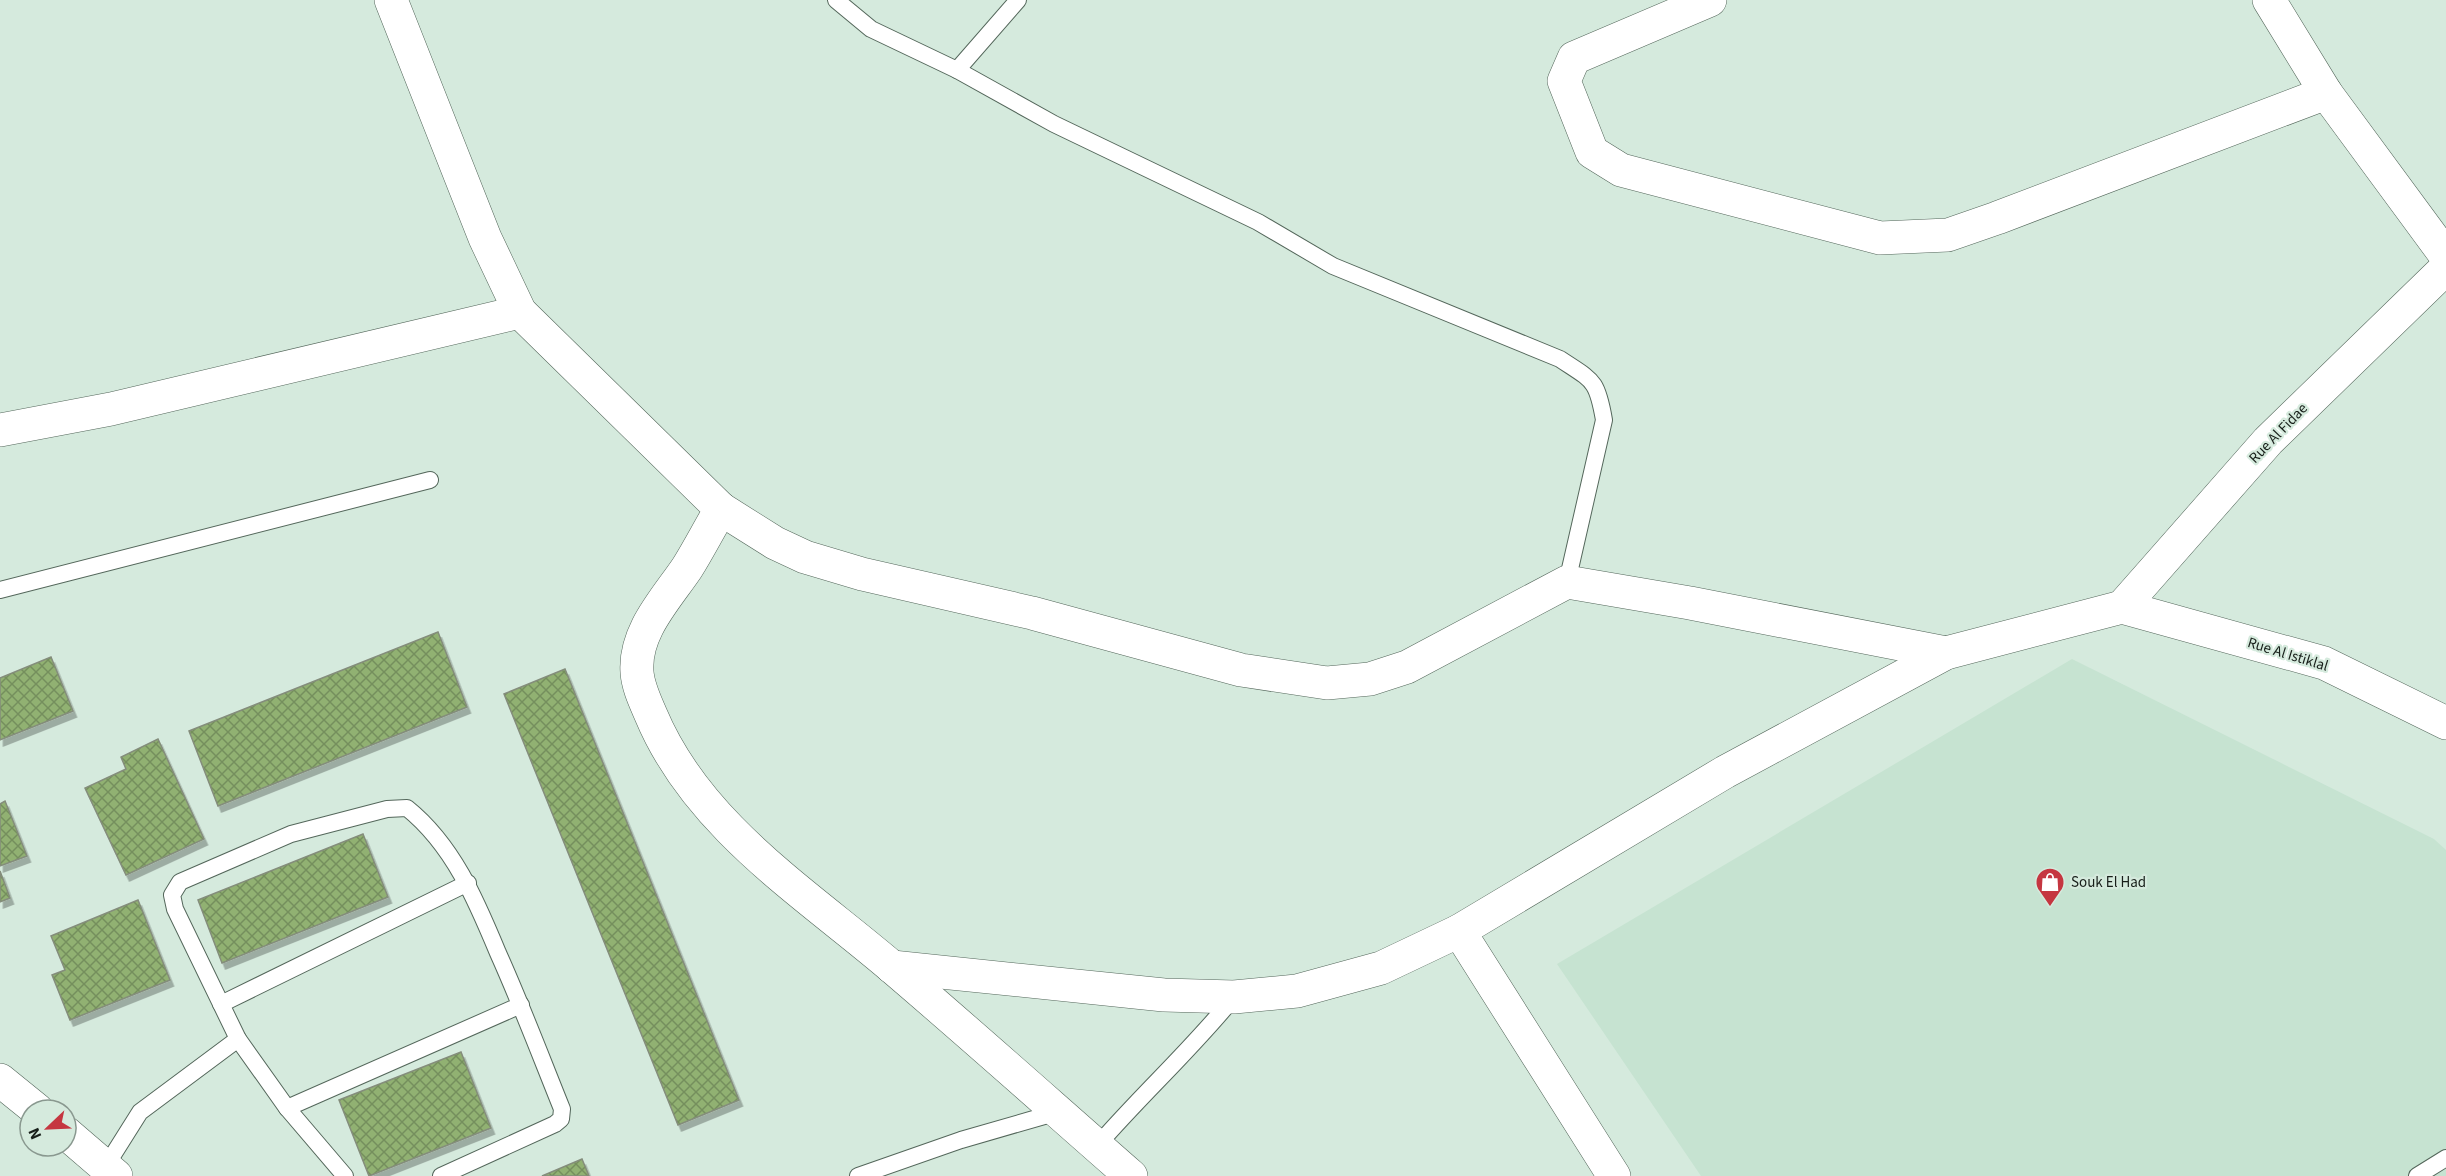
<svg xmlns="http://www.w3.org/2000/svg" width="2446" height="1176" font-family="'Source Sans 3',sans-serif">
	<style>
		.built { fill: #c6e3d1 }
		.building { fill: url(#building-cross-hatch); stroke: #848d7b; stroke-width: 1.5; filter: url(#shadow) }
		.lines { fill: none; stroke-linecap: round; stroke-linejoin: round }
		.service-casing { stroke: #54675b; stroke-width: 18 }
		.minor-casing { stroke: #54675b; stroke-width: 34 }
		.service { stroke: #fff; stroke-width: 16 }
		.minor { stroke: #fff; stroke-width: 33 }
		.labels { text-anchor: middle; stroke-width: 4.5; stroke-linejoin: round; paint-order: stroke }
		.street-label { font-size: 15px; fill: #171e19; stroke: #d5eadd }
		.poi-label { font-size: 15px; fill: #171e19; stroke: #d5eadd; text-anchor: start }
	</style>
	<defs>
		<pattern id="building-cross-hatch" width="8" height="8" patternUnits="userSpaceOnUse" patternTransform="scale(1.5)"><rect width="8" height="8" fill="#91b172"/><path d="M0 0l8 8M0 8l8-8" fill="none" stroke="#758f5d"/></pattern>
		<filter id="shadow"><feDropShadow dx="3.5" dy="6" stdDeviation="0" flood-color="#0004"/></filter>
	</defs>
	<rect width="100%" height="100%" fill="#d5eadd"/>
	<path class="built" d="M2072 659 2434 839 2446 850V1176H1701L1557 964Z"/>
	<g class="building">
		<path d="M438 632 467 707 218 806 189 731Z"/>
		<path d="M51 657 73 711 0 740V678Z"/>
		<path d="M565 669 739 1100 678 1125 504 694Z"/>
		<path d="M158 739 204 839 126 875 85 788 126 769 121 757Z"/>
		<path d="M5 801 27 856 0 866V804Z"/>
		<path d="M363 834 388 897 222 963 198 900Z"/>
		<path d="M0 871 10 898 0 902Z"/>
		<path d="M138 900 170 980 70 1020 52 975 65 970 51 936Z"/>
		<path d="M461 1052 491 1128 369 1176 339 1100Z"/>
		<path d="M582 1159 589 1176H542Z"/>
	</g>
	<g class="lines">
		<g class="service-casing">
			<g id="service">
				<path d="M836 0 871 29 957 70 1054 124 1258 222 1333 266 1560 359C1593 381 1597 379 1604 420L1567 582"/>
				<path d="M957 70 1018 0"/>
				<path d="M0 590 430 480"/>
				<path d="M221 1004 468 883"/>
				<path d="M287 1108 521 1005"/>
				<path d="M1097 1146C1141 1095 1191 1050 1234 997"/>
				<path d="M106 1166 140 1112 238 1039"/>
				<path d="M345 1176 287 1108 238 1039 175 909 172 895 180 882 291 834 387 809 407 808C453 845 476 900 498 953 521 1004 541 1057 562 1109L561 1119 555 1124 441 1176"/>
				<path d="M858 1176 961 1140 1058 1112"/>
				<path d="M2417 1176 2446 1158"/>
			</g>
		</g>
		<g class="minor-casing">
			<g id="minor">
				<path d="M391 0 485 238 520 312 721 509C709 529 699 549 687 568 666 599 634 632 637 672 638 687 645 701 651 715 697 825 804 892 892 967 973 1036 1051 1106 1131 1176"/>
				<path d="M1710 0 1574 58 1564 81 1592 152 1621 170 1880 238 1948 235 1997 218 2326 93"/>
				<path d="M2269 0 2326 93 2446 256"/>
				<path d="M0 430 111 409 520 312"/>
				<path d="M721 509 775 543 805 557 862 574 1032 613 1241 670 1327 683 1370 679 1407 667 1567 582 1690 603 1946 653"/>
				<path d="M2122 607 2268 441 2446 268"/>
				<path d="M1459 931 1614 1176"/>
				<path d="M892 967 1164 995 1234 997 1297 991 1381 968 1459 931 1725 772 1946 653 2122 607 2324 663 2446 723"/>
				<path d="M0 1080 37 1110"/>
				<path d="M66 1133 116 1176"/>
			</g>
		</g>
		<use href="#service" class="service"/>
		<use href="#minor" class="minor"/>
	</g>
	<defs>
		<g id="shop-pin" transform="scale(1.5)"><path d="M0 17L-7.5 6A9.5 9.5 0 1 1 7.5 6Z" fill="#c53640" stroke="#d5eadd"/><path d="M-5-2.5h2.3a2.7 3.5 0 0 1 5.4 0H5L5.5 6h-11ZM-1.5-2.5h3a1.5 2.3 0 0 0-3 0Z" fill="#fff"/></g>
	</defs>
	<g fill-rule="evenodd">
		<use href="#shop-pin" x="2050" y="882"/>
	</g>
	<g class="labels">
		<g class="street-label">
			<text transform="translate(2278 433) rotate(-46)" y="5">Rue Al Fidae</text>
			<text transform="translate(2288 654) rotate(17)" y="5">Rue Al Istiklal</text>
		</g>
		<g class="poi-label">
			<text x="2071" y="887">Souk El Had</text>
		</g>
	</g>
	<g transform="translate(48 1128) rotate(247)"><circle r="28" fill="#d5eadd" stroke="#89988f" stroke-width="1.5"/>
	<path d="M0-4.5L10 22L0 15L-10 22Z" fill="#c53640"/>
	<text y="-9" font-size="16" font-weight="bold" text-anchor="middle" fill="#171e19">N</text>
	</g>
</svg>
